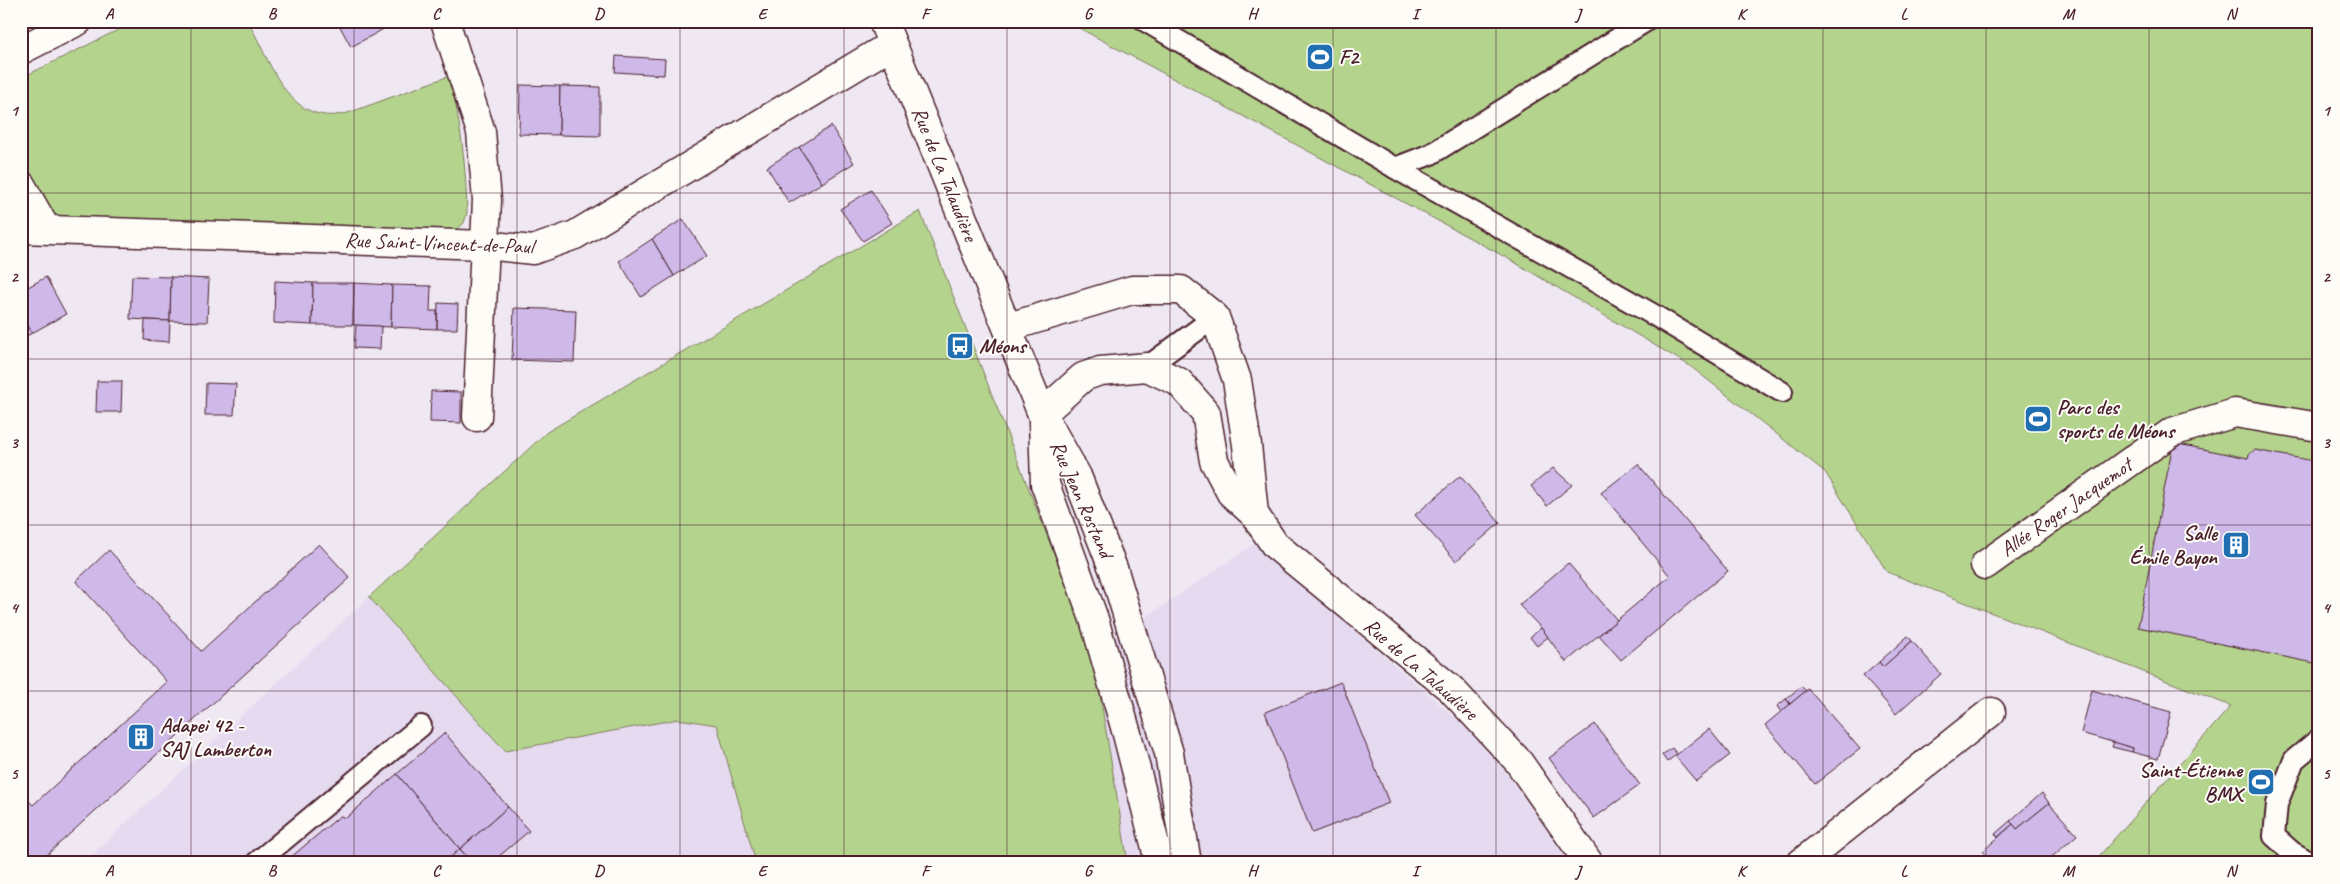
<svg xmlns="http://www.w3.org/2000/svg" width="2340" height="884" font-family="Caveat,sans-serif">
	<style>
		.built { fill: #e5daf0 }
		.green { fill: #b4d48e; stroke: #7f7a5c }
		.building { fill: #ceb9e9; stroke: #4a1f2b }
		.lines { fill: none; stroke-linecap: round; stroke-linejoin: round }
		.lane-casing { stroke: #4a1f2b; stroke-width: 24 }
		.street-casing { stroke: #4a1f2b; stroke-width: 31 }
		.secondary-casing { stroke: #4a1f2b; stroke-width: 31 }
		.lane { stroke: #fdfcf7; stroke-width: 20 }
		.street { stroke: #fdfcf7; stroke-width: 28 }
		.secondary { stroke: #fdfcf7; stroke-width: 28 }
		.grid { fill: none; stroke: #4a1f2b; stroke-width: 1; stroke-opacity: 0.55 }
		.labels { text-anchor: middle; stroke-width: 4; stroke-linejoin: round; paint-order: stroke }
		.poi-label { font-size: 21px; font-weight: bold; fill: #4a1f2b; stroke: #fdfcf7; text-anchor: start }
		.street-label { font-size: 21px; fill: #4a1f2b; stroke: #fdfcf7 }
		.neatline { fill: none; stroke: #4a1f2b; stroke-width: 2 }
		.grid-label { font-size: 16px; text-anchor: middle; font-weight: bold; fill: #4a1f2b }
	</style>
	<rect width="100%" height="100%" fill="#efe8f3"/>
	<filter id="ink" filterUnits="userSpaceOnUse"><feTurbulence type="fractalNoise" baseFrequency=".02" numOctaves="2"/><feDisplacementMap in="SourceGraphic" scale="10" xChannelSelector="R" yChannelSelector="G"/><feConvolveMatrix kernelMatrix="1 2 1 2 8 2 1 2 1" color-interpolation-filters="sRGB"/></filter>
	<g filter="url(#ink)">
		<g class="built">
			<path d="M1254 544 1487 745 1569 863H1128L1093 653Z"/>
			<path d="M369 597 505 751 678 719 717 725 756 863H83Z"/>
		</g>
		<g class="green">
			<path d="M136 21H248C272 64 289 131 351 112L449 76C461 122 466 166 467 213L464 223 455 231 63 218 53 216 21 173V158L27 154 21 143V78Z"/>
			<path d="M1066 21H2319V863H2093L2231 706 1887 572 1825 472 1690 366 1509 259Z"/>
			<path d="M920 211 1093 653 1128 863H756L717 725 678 719 505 751 369 597 547 432Z"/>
		</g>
		<g class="building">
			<path d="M337 21H387L389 26 351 47Z"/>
			<path d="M616 56 665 59 664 75 615 72Z"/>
			<path d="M520 85 560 86 559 135 519 134Z"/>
			<path d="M560 86 600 87V136L559 135Z"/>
			<path d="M831 126 854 163 822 183 799 147Z"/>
			<path d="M799 147 822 183 789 203 767 167Z"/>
			<path d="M871 190 892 223 863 241 840 209Z"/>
			<path d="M683 219 707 256 674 276 652 239Z"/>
			<path d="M652 239 674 276 641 297 619 261Z"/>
			<path d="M132 276 171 277 170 321 130 319Z"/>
			<path d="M46 277 66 314 32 333 21 313V291Z"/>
			<path d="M171 277 209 279 207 322 170 321Z"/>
			<path d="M275 281 313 283 312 325 274 323Z"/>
			<path d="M313 283H354L353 325H312Z"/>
			<path d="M354 283 392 285 391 327 353 325Z"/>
			<path d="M392 285 431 286 430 311H437V329L391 327Z"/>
			<path d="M438 303 458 304 457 329H437Z"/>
			<path d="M514 308 576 310 574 362 512 360Z"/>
			<path d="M21 313 32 333 21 339Z"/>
			<path d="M145 320 170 321 169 342 144 340Z"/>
			<path d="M356 325 381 326 380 349 354 348Z"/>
			<path d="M97 381H122L121 412H96Z"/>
			<path d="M206 383 236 384 234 415H205Z"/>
			<path d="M431 391 461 392V423L430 422Z"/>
			<path d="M2173 443 2248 458 2249 454 2255 450 2319 462V664L2138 627Z"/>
			<path d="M1638 464 1728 571 1621 660 1599 635 1670 576 1601 493Z"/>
			<path d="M1553 468 1572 485 1547 506 1531 486Z"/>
			<path d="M1460 476 1500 523 1456 561 1415 515Z"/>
			<path d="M319 544 350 578 38 863H21V793L33 805 167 682 76 581 109 550 201 651Z"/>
			<path d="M1568 563 1617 620 1566 662 1541 628 1519 605Z"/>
			<path d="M1541 628 1548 637 1537 646 1530 637Z"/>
			<path d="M1908 636 1912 641 1883 667 1879 662Z"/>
			<path d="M1912 641 1941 674 1896 714 1863 676 1879 662 1883 667Z"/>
			<path d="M1341 682 1389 803 1312 833 1265 712Z"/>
			<path d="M1801 686 1806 691 1790 704 1786 699Z"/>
			<path d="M1808 689 1860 749 1815 784 1765 725Z"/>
			<path d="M2092 690 2171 712 2158 759 2132 752 2133 748 2081 733Z"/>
			<path d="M1786 699 1790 704 1781 712 1777 706Z"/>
			<path d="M1595 724 1640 785 1594 818 1549 758Z"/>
			<path d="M1709 729 1730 755 1696 781 1675 756Z"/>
			<path d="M445 733 508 807 460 849 397 774Z"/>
			<path d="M2114 742 2133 748 2132 752 2112 747Z"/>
			<path d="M1672 748 1677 754 1667 762 1662 755Z"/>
			<path d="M397 774 460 849 444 863H284L340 816 346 818Z"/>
			<path d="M2042 793 2049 803 2017 829 2010 821Z"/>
			<path d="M2049 803 2077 835 2045 863H1993L1983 851 2013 824 2017 829Z"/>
			<path d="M508 807 529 831 491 863H472L460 849Z"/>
			<path d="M2010 821 2013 824 1998 837 1995 834Z"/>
			<path d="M460 849 472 863H444Z"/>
		</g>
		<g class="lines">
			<g class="lane-casing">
				<g id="lane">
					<path d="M1145 21 1395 168 1431 154 1646 21"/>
					<path d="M1395 168 1654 315 1782 392"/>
					<path d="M1147 367 1215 317"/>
					<path d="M256 863 421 726"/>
					<path d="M2311 863 2292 852 2274 836 2277 804 2294 760 2319 739"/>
				</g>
			</g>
			<g class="street-casing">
				<g id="street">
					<path d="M445 21 481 132 487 200 477 417"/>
					<path d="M21 50 78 21"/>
					<path d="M21 185 46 229"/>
					<path d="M21 229 485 245 533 250 575 235 891 45"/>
					<path d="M1009 327 1132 290H1181L1215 317 1237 380 1247 445 1254 514"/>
					<path d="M1042 414 1083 377 1100 371 1147 367 1179 382 1206 413 1214 461 1231 493 1254 514 1275 545 1451 689 1518 761 1589 863"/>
					<path d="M1985 565 2172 432 2235 413 2319 427"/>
					<path d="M1801 863 1991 712"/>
				</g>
			</g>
			<g class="secondary-casing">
				<g id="secondary">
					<path d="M883 21 1042 414 1077 476 1114 571 1169 753 1187 863"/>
					<path d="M1043 420 1045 484 1094 619 1127 734 1156 848 1158 863"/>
				</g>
			</g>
			<use href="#lane" class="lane"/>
			<use href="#street" class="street"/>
			<use href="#secondary" class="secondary"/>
		</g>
	</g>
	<path class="grid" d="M191 21V863M354 21V863M517 21V863M680 21V863M844 21V863M1007 21V863M1170 21V863M1333 21V863M1496 21V863M1660 21V863M1823 21V863M1986 21V863M2149 21V863M21 193H2319M21 359H2319M21 525H2319M21 691H2319"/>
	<defs>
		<g id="stadium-square" transform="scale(1.4375)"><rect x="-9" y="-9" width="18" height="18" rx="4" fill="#1f6fb2" stroke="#fdfcf7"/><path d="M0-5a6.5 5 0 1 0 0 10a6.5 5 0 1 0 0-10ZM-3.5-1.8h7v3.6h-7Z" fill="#fff"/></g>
		<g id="bus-square" transform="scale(1.4375)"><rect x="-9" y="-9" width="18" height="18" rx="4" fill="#1f6fb2" stroke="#fdfcf7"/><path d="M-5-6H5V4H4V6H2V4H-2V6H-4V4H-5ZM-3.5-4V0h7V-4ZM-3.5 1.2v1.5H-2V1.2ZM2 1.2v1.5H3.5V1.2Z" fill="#fff"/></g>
		<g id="building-square" transform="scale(1.4375)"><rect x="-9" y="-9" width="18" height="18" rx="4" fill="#1f6fb2" stroke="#fdfcf7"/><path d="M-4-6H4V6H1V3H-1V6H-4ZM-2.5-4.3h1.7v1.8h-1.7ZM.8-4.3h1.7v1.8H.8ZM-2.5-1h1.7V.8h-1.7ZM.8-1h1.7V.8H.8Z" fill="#fff"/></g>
	</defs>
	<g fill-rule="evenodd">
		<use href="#stadium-square" x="1320" y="57"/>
		<use href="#bus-square" x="960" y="346"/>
		<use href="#stadium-square" x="2038" y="419"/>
		<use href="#building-square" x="2236" y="545"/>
		<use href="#building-square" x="141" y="737"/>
		<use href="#stadium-square" x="2261" y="782"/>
	</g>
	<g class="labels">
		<g class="poi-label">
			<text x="1339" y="64">F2</text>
			<text x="979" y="353">Méons</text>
			<text x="2057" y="414">Parc des<tspan x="2057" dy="24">sports de Méons</tspan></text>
			<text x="2217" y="540" text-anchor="end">Salle<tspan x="2217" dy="24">Émile Bayon</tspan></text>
			<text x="160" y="732">Adapei 42 -<tspan x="160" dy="24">SAJ Lamberton</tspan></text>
			<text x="2242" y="777" text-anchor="end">Saint-Étienne<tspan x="2242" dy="24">BMX</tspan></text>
		</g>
		<g class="street-label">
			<text transform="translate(945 174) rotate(68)" y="7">Rue de La Talaudière</text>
			<text transform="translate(439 243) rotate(2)" y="7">Rue Saint-Vincent-de-Paul</text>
			<text transform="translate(1082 499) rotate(66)" y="7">Rue Jean Rostand</text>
			<text transform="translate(2066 507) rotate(-35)" y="7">Allée Roger Jacquemot</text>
			<text transform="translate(1421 669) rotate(41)" y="7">Rue de La Talaudière</text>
		</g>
	</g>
	<rect width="2340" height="884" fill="none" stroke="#fdfcf7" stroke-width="55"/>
	<rect x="28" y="28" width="2284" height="828" class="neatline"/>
	<g class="grid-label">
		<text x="109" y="19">A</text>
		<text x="272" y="19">B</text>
		<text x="436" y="19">C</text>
		<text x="599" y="19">D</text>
		<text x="762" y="19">E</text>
		<text x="925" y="19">F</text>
		<text x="1088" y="19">G</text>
		<text x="1252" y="19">H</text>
		<text x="1415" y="19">I</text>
		<text x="1578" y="19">J</text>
		<text x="1741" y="19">K</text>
		<text x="1904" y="19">L</text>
		<text x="2068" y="19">M</text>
		<text x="2231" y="19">N</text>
		<text x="14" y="116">1</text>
		<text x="2326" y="116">1</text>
		<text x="14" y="282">2</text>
		<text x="2326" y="282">2</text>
		<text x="14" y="448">3</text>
		<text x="2326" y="448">3</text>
		<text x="14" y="613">4</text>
		<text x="2326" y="613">4</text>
		<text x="14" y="779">5</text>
		<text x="2326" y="779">5</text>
		<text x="109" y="876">A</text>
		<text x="272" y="876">B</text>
		<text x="436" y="876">C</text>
		<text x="599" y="876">D</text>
		<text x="762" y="876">E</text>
		<text x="925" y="876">F</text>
		<text x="1088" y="876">G</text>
		<text x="1252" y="876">H</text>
		<text x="1415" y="876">I</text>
		<text x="1578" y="876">J</text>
		<text x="1741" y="876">K</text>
		<text x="1904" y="876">L</text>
		<text x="2068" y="876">M</text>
		<text x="2231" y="876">N</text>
	</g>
</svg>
